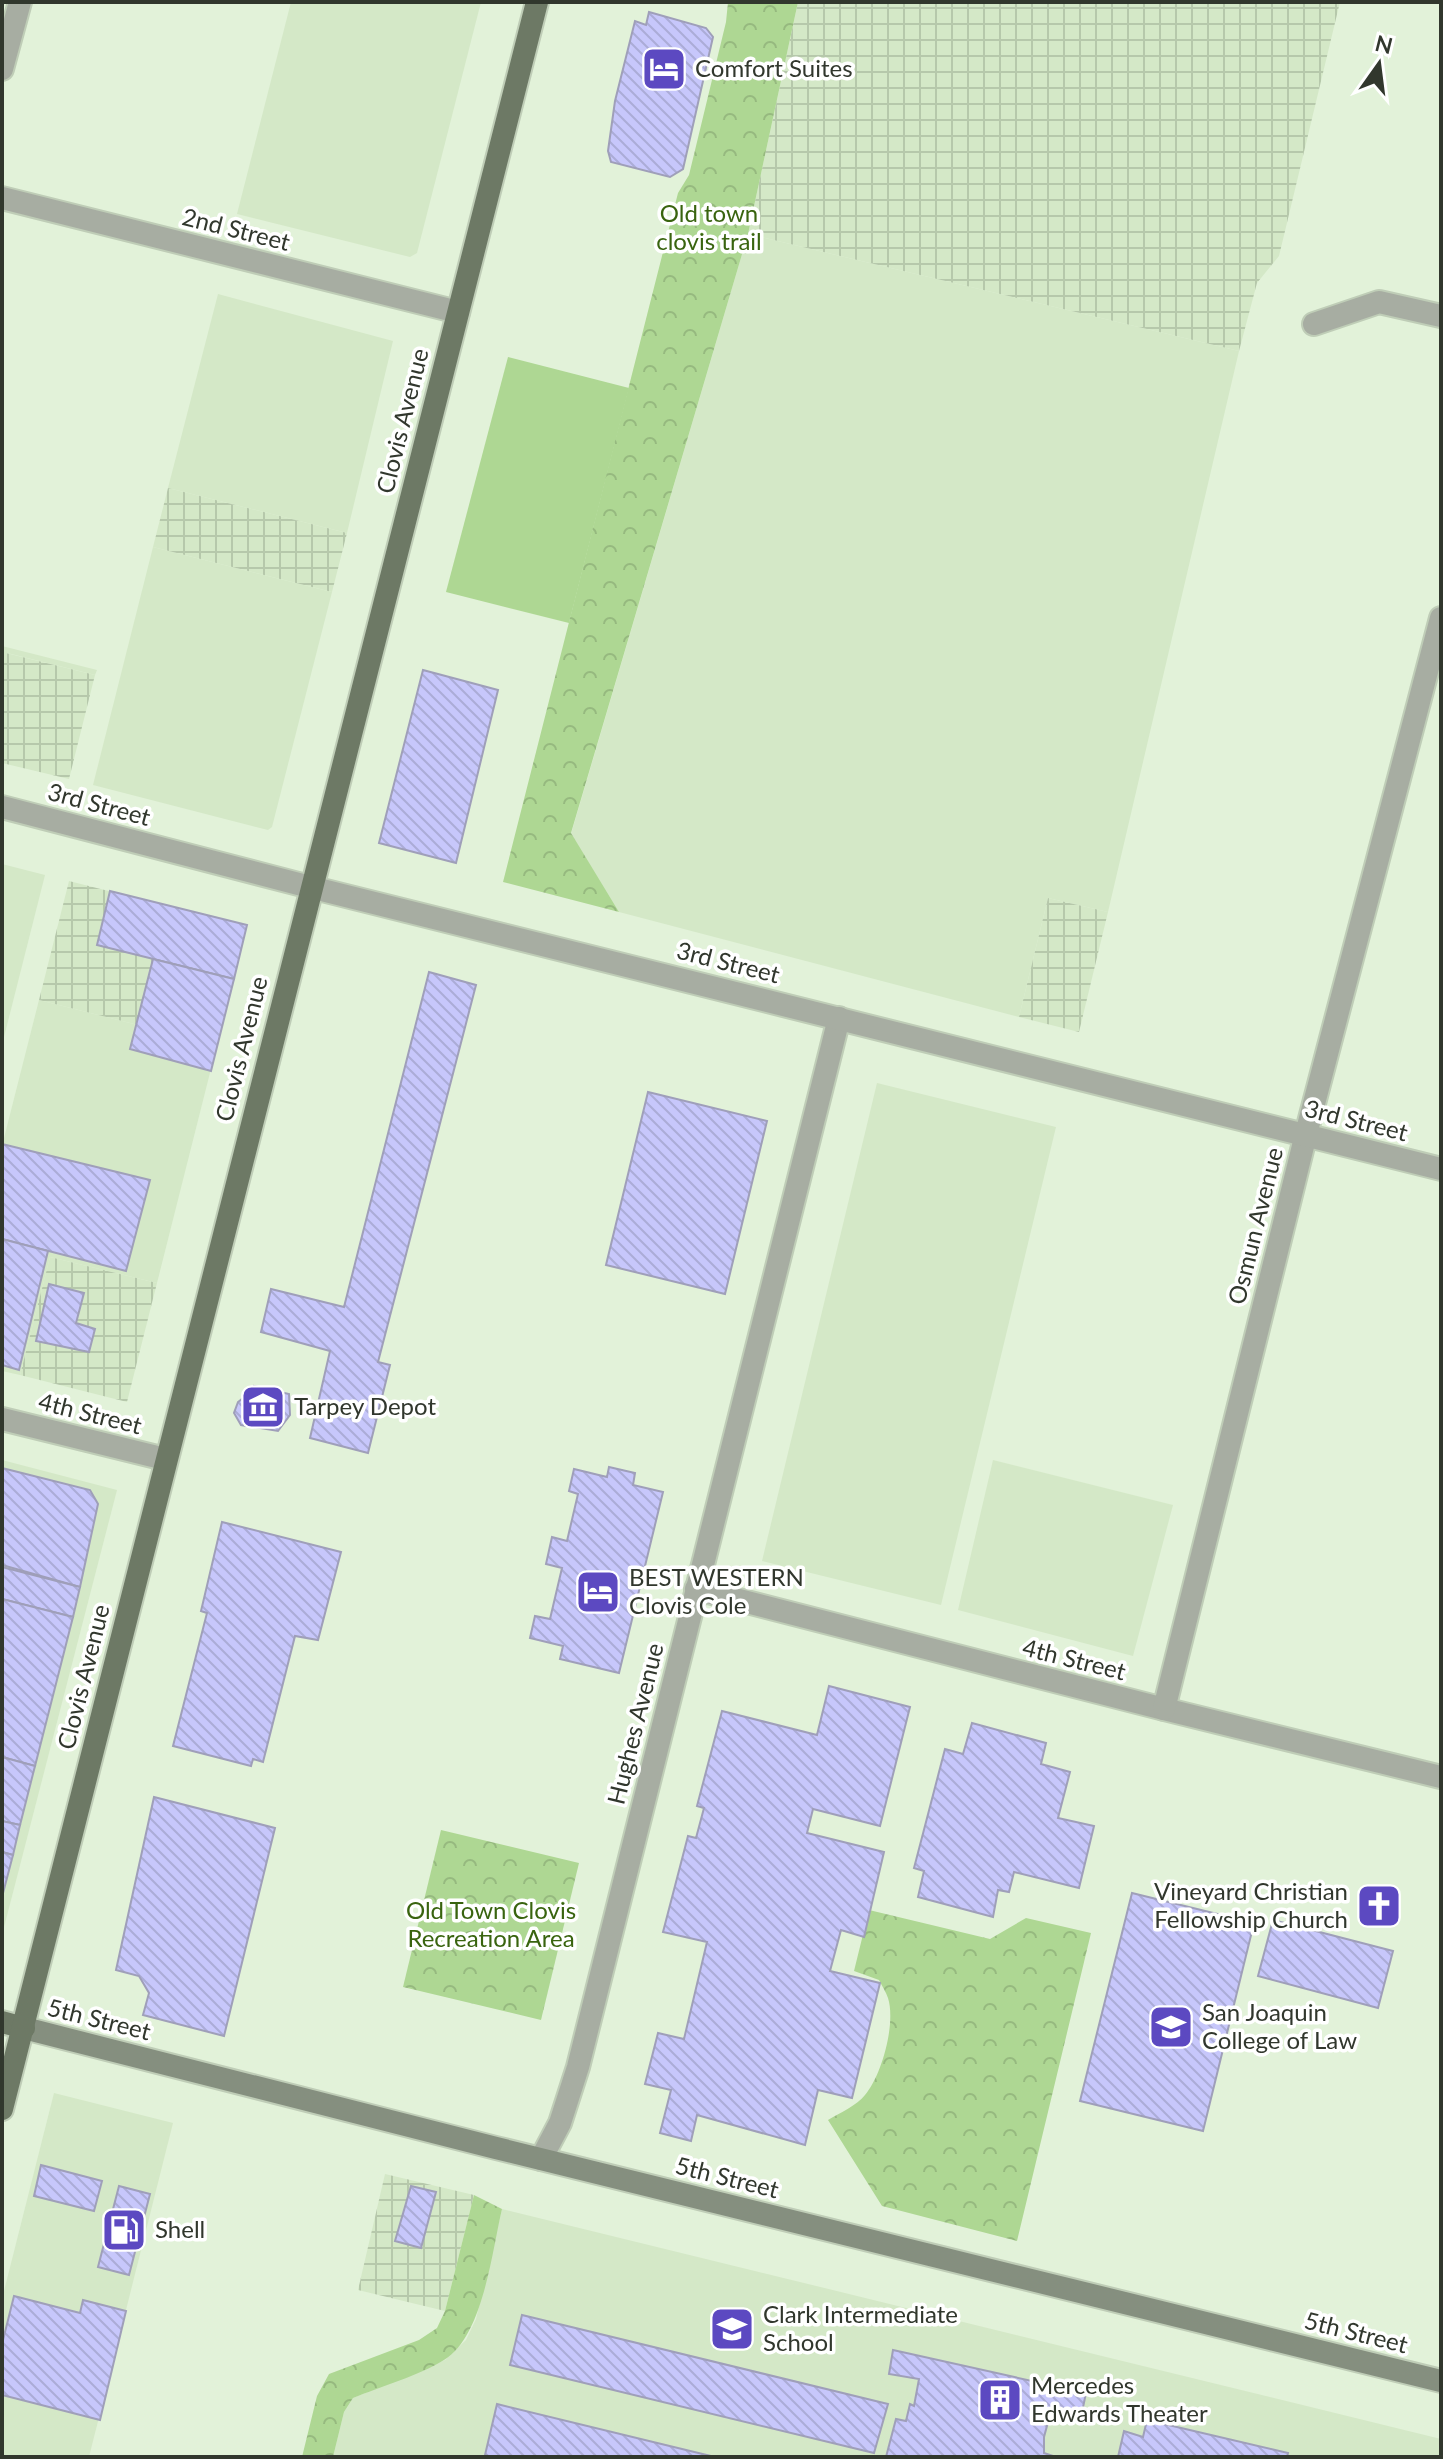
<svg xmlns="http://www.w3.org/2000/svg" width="1443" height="2459" font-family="Lato,sans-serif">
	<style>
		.built { fill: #d4e8c7 }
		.industrial { fill: url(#industrial-grid) }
		.grass { fill: #aed793 }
		.forest { fill: url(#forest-crowns) }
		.building { fill: url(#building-back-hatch); stroke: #9f9fb9; stroke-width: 2 }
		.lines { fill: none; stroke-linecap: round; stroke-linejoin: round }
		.minor-casing { stroke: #bfcdb7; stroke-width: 26 }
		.tertiary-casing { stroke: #bfcdb7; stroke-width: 26 }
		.secondary-casing { stroke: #bfcdb7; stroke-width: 26 }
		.primary-casing { stroke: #bfcdb7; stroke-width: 26 }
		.minor { stroke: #a7ada2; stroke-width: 22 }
		.tertiary { stroke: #a7ada2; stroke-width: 22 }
		.secondary { stroke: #858f7f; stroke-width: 22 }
		.primary { stroke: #6d7965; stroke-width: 22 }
		.labels { text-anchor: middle; stroke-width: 7; stroke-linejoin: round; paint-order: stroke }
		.poi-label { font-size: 24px; fill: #31372d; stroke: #fff; text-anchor: start }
		.park-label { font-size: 24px; fill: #39640f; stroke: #fff }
		.street-label { font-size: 24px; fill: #31372d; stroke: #fff }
	</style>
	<defs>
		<pattern id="industrial-grid" width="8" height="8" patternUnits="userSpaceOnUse" patternTransform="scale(2)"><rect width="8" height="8" fill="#d4e8c7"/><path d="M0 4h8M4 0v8" fill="none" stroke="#b6c8ab"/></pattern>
		<pattern id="forest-crowns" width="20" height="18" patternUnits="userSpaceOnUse" patternTransform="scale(2)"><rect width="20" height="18" fill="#aed793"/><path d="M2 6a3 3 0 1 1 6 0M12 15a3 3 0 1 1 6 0" fill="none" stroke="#96b97f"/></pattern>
		<pattern id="building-back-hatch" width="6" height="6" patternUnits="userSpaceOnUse" patternTransform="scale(2)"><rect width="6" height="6" fill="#c7c7fb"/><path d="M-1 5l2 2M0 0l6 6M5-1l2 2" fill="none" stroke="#abacd7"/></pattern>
	</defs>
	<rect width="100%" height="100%" fill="#e2f2d9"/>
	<g class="built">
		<path d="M291 2H481L417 253 410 257 237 214Z"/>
		<path d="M748 234 1239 351 1108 912 1048 898 1019 1017 619 912 571 834Z"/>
		<path d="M218 294 393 341 347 533 168 488Z"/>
		<path d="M153 547 332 592 272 827 268 830 93 785Z"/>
		<path d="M2 646 97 670 95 675 7 653 2 669Z"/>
		<path d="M2 864 45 875 2 1045Z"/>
		<path d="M39 1000 217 1045 157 1283 50 1257 20 1375 2 1371V1146Z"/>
		<path d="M877 1083 1056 1127 941 1605 762 1561Z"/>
		<path d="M2 1460 117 1490 2 1935Z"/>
		<path d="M993 1460 1173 1505 1133 1656 958 1610Z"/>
		<path d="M54 2093 173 2123 89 2457H2V2299Z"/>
		<path d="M502 2209 1441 2439V2457H333L344 2412 353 2398 445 2360 466 2340 476 2319Z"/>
	</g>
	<g class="industrial">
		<path d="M798 2H1340L1279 256 1257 283 1239 351 748 234Z"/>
		<path d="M168 488 347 533 332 592 153 547Z"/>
		<path d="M6 653 95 675 69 779 2 763V669Z"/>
		<path d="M69 881 247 926 217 1045 39 1000Z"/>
		<path d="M1048 898 1108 912 1079 1032 1019 1017Z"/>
		<path d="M50 1257 157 1283 127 1402 20 1375Z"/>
		<path d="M385 2174 474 2195 445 2311 358 2290Z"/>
	</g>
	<path class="grass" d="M508 357 629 388 569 623 446 592Z"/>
	<g class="forest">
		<path d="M728 2H798L748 234 571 833 619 912 503 882 678 193 689 175 726 22Z"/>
		<path d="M441 1830 579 1863 541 2020 403 1987Z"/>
		<path d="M869 1910 990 1939 1026 1918 1091 1933 1017 2241 882 2206 828 2120C840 2113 857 2105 865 2095 882 2075 896 2023 888 1998 886 1992 882 1986 879 1980L854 1971Z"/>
		<path d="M474 2195 502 2209C492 2251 483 2337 444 2360 420 2375 380 2387 353 2398L344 2412 333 2457H302L317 2396 329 2374 419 2340 437 2328 445 2311Z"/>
	</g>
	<g class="building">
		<path d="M649 12 706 28 713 37 683 169 670 177 611 162 608 151 615 101 635 21 646 25Z"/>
		<path d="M423 670 498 690 456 863 379 843Z"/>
		<path d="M110 891 247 925 234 979 97 945Z"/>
		<path d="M153 959 234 979 211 1071 130 1049Z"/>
		<path d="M429 972 476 985 378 1362 390 1365 368 1453 310 1438 330 1351 261 1332 271 1289 344 1307Z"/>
		<path d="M648 1092 767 1121 725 1294 606 1265Z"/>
		<path d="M2 1144 150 1180 126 1271 2 1239Z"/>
		<path d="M2 1239 48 1251 19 1370 2 1365Z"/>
		<path d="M49 1284 84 1293 76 1323 95 1329 89 1352 36 1341Z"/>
		<path d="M254 1386 289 1394 290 1415 278 1431 241 1425 234 1413 238 1402 248 1394 251 1396Z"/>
		<path d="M609 1467 635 1473 633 1485 663 1492 619 1673 560 1659 563 1646 530 1638 535 1616 550 1619 562 1568 546 1564 552 1537 567 1541 578 1494 569 1491 574 1469 607 1477Z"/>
		<path d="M2 1468 90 1490 98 1504 80 1587 2 1565Z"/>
		<path d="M222 1522 341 1552 318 1640 295 1636 263 1762 253 1759 251 1766 173 1746 207 1613 201 1611Z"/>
		<path d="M2 1567 80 1587 73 1617 2 1599Z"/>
		<path d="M2 1599 73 1617 35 1766 2 1757Z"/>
		<path d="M829 1686 910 1707 880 1826 813 1809 807 1833 884 1852 864 1937 841 1930 830 1971 880 1983 852 2098 818 2090 805 2145 697 2115 691 2141 660 2133 671 2090 645 2084 658 2033 684 2039 707 1942 663 1932 688 1836 696 1838 704 1808 697 1806 722 1711 817 1735Z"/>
		<path d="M972 1723 1046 1743 1041 1764 1070 1772 1058 1818 1094 1826 1079 1888 1014 1872 1009 1892 998 1890 993 1917 918 1897 924 1871 914 1868 945 1749 963 1754Z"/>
		<path d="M2 1757 35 1766 20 1825 2 1821Z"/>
		<path d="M154 1797 275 1828 224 2036 143 2015 149 1993 139 1976 116 1970Z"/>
		<path d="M2 1821 20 1825 13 1855 2 1852Z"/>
		<path d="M2 1852 13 1855 2 1897Z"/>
		<path d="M1132 1893 1254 1923 1203 2131 1080 2101Z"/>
		<path d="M1273 1920 1393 1951 1378 2008 1258 1976Z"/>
		<path d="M41 2165 102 2181 94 2211 34 2196Z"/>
		<path d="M119 2186 150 2194 129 2275 98 2267Z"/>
		<path d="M411 2186 436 2192 421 2248 395 2241Z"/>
		<path d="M14 2296 80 2313 83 2300 126 2311 100 2420 2 2395V2344Z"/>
		<path d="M522 2315 888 2404 874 2453 510 2365Z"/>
		<path d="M893 2350 1086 2393 1081 2417 1051 2411 1044 2437V2453L1056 2457H886L896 2419 906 2421 910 2404 914 2406 919 2379 889 2374Z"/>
		<path d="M497 2404 715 2457H492L485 2455Z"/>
		<path d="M1147 2420 1288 2453 1287 2457H1118L1124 2431 1143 2437Z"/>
	</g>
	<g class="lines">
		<g class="minor-casing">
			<g id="minor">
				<path d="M2 69 20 2"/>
				<path d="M2 198 458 312"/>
				<path d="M1314 324 1379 302 1441 316"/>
				<path d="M2 1419 165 1459"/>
				<path d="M696 1589 1164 1709 1441 1777"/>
				<path d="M1164 1709 1306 1134 1441 618"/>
				<path d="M541 2159 560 2123 578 2067 839 1018"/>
			</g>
		</g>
		<g class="tertiary-casing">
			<path id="tertiary" d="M2 807 310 887 1441 1169"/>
		</g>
		<g class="secondary-casing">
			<path id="secondary" d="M24 2028 496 2148 1441 2381"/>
		</g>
		<g class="primary-casing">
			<g id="primary">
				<path d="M2 2022 24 2028"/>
				<path d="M2 2109 537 2"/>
			</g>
		</g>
		<use href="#minor" class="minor"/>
		<use href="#tertiary" class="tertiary"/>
		<use href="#secondary" class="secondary"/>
		<use href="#primary" class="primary"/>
	</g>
	<defs>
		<g id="hotel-square" transform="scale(2.3)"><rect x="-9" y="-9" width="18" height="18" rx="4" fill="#5c49c1" stroke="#fff"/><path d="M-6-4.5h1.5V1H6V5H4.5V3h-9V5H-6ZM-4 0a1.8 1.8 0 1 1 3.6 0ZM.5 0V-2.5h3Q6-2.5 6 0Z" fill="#fff"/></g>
		<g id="museum-square" transform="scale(2.3)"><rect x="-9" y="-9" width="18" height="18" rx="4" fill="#5c49c1" stroke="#fff"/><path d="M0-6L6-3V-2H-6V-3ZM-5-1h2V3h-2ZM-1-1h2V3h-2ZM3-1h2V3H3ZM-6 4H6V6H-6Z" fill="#fff"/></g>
		<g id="church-square" transform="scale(2.3)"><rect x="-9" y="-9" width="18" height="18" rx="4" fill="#5c49c1" stroke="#fff"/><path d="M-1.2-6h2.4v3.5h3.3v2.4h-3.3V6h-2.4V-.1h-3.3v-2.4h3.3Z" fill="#fff"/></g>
		<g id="school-square" transform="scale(2.3)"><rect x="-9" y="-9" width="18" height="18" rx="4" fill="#5c49c1" stroke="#fff"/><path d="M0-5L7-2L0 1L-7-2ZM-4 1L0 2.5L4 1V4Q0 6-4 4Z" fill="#fff"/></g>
		<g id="fuel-square" transform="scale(2.3)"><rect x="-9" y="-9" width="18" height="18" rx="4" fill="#5c49c1" stroke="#fff"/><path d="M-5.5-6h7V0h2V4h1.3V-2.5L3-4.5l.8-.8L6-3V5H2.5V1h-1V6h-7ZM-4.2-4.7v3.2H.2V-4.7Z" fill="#fff"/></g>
		<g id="building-square" transform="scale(2.3)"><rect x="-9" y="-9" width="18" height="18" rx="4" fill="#5c49c1" stroke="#fff"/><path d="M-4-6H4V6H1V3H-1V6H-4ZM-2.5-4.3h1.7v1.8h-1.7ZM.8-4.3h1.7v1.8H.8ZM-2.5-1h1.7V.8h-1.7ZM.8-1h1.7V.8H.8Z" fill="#fff"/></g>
	</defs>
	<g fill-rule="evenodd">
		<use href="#hotel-square" x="664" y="69"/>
		<use href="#museum-square" x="263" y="1407"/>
		<use href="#hotel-square" x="598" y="1592"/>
		<use href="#church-square" x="1379" y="1906"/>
		<use href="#school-square" x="1171" y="2027"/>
		<use href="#fuel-square" x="124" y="2230"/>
		<use href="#school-square" x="732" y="2329"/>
		<use href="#building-square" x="1000" y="2400"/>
	</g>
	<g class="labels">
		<g class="poi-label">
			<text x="695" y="77">Comfort Suites</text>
			<text x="294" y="1415">Tarpey Depot</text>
			<text x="629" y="1586">BEST WESTERN<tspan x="629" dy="28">Clovis Cole</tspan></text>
			<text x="1348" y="1900" text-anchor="end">Vineyard Christian<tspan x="1348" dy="28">Fellowship Church</tspan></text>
			<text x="1202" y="2021">San Joaquin<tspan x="1202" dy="28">College of Law</tspan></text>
			<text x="155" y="2238">Shell</text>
			<text x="763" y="2323">Clark Intermediate<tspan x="763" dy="28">School</tspan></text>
			<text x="1031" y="2394">Mercedes<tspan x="1031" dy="28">Edwards Theater</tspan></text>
		</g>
		<g class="park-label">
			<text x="709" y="222">Old town<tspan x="709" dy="28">clovis trail</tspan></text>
			<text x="491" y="1919">Old Town Clovis<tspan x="491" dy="28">Recreation Area</tspan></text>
		</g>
		<g class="street-label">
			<text transform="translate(236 230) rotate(14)" y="8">2nd Street</text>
			<text transform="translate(403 421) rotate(-76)" y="8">Clovis Avenue</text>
			<text transform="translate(99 805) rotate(15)" y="8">3rd Street</text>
			<text transform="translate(728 963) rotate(14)" y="8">3rd Street</text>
			<text transform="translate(242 1049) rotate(-76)" y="8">Clovis Avenue</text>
			<text transform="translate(1356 1121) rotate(14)" y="8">3rd Street</text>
			<text transform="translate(1256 1226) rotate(-76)" y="8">Osmun Avenue</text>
			<text transform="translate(90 1414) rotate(14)" y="8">4th Street</text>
			<text transform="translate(1074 1660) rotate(14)" y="8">4th Street</text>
			<text transform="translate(84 1677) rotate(-76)" y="8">Clovis Avenue</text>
			<text transform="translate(636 1724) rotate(-76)" y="8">Hughes Avenue</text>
			<text transform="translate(99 2020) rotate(14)" y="8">5th Street</text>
			<text transform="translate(727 2178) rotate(14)" y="8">5th Street</text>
			<text transform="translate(1356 2333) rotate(14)" y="8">5th Street</text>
		</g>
	</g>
	<rect width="1443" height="2459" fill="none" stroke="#31372d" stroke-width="8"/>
	<g transform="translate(1379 64) rotate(14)" stroke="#ffffff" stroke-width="6" paint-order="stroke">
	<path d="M0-6L14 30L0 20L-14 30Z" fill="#31372d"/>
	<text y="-12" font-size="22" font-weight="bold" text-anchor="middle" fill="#31372d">N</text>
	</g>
</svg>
